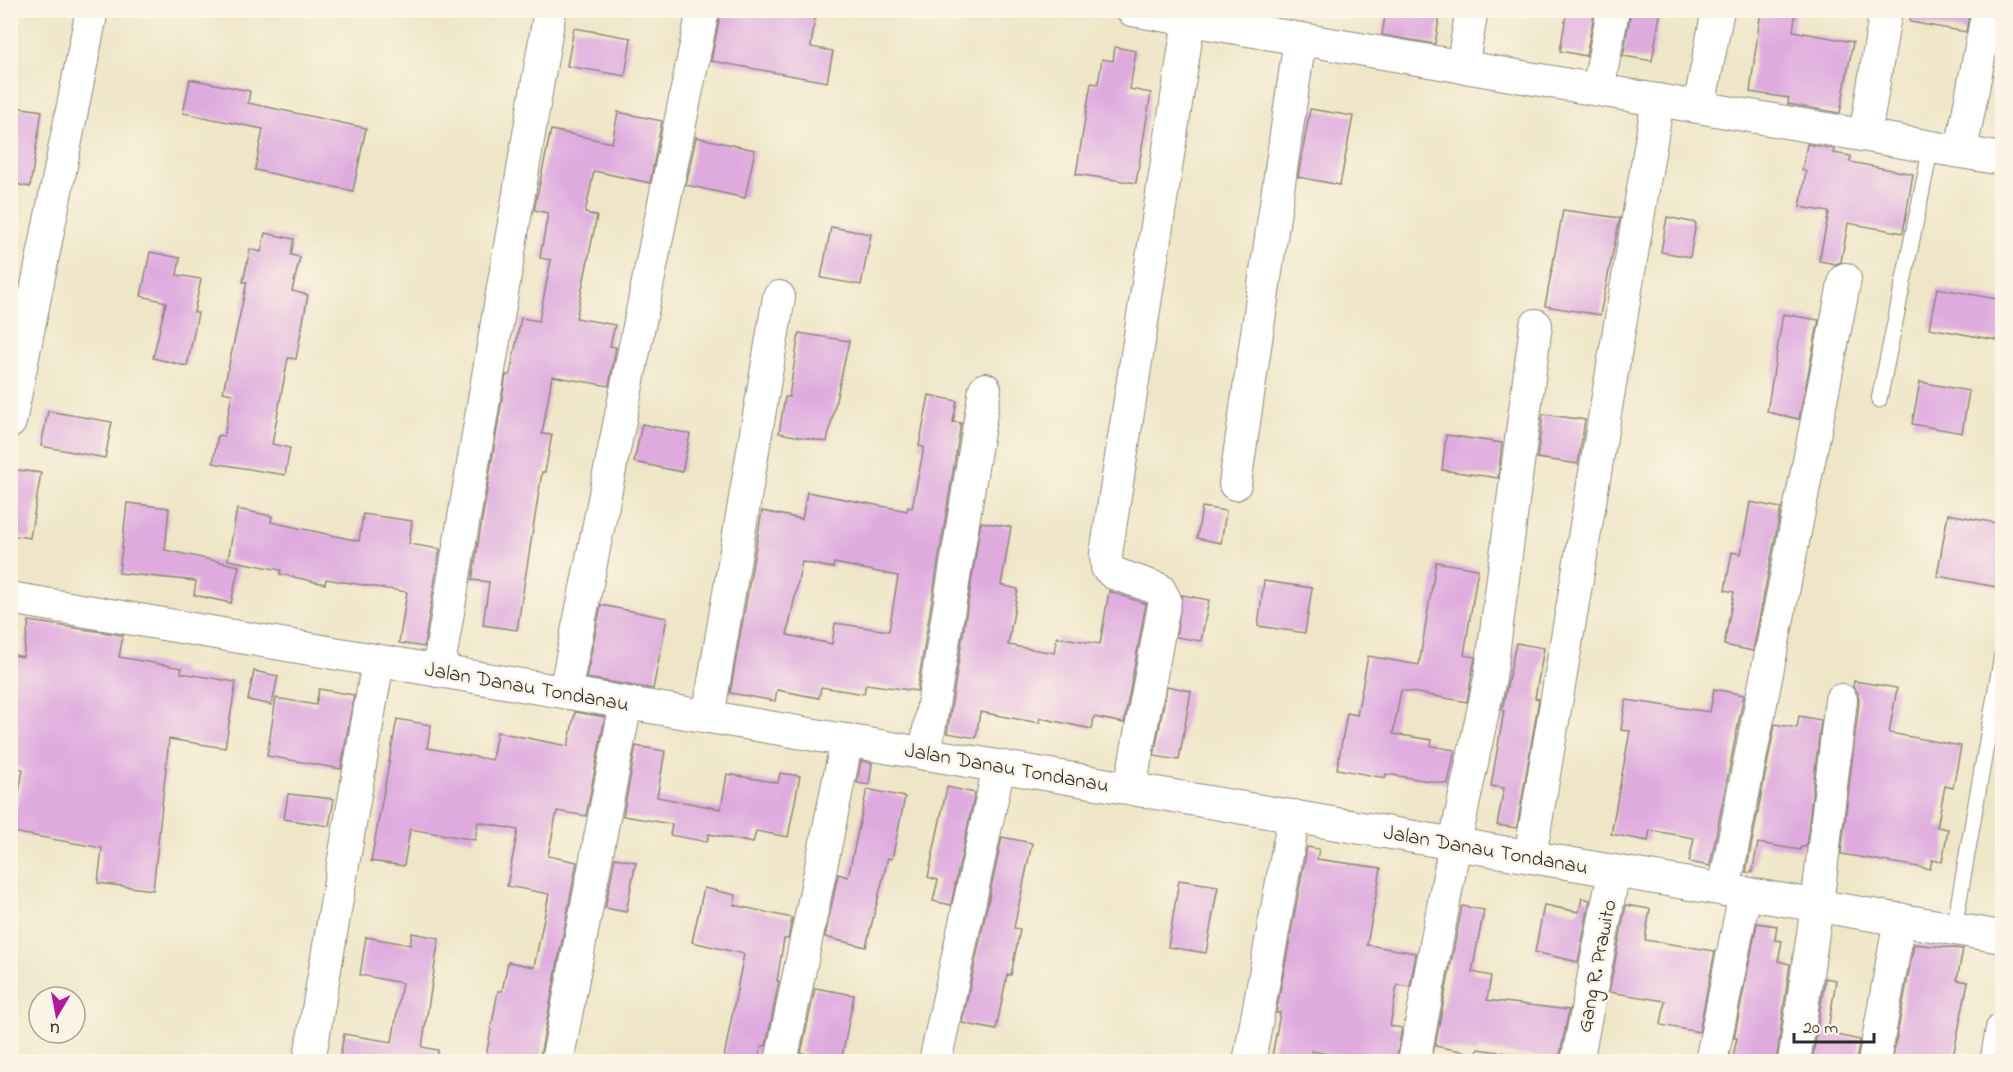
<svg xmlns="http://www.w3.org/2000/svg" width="2013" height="1072" font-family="'Indie Flower',sans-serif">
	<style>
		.building { fill: #dfabdf; fill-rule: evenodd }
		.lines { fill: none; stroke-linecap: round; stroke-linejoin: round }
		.service-casing { stroke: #8d887a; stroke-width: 17 }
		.minor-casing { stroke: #8d887a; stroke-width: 34 }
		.service { stroke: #fff; stroke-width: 15 }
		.minor { stroke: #fff; stroke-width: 32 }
		.labels { text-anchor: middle; stroke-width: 5; stroke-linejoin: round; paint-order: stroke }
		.street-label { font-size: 21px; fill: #2b2b2b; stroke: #fcf5e5 }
	</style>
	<rect width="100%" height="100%" fill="#fcf5e5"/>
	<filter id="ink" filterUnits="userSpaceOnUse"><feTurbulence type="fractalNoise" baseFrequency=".0167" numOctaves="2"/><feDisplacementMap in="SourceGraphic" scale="12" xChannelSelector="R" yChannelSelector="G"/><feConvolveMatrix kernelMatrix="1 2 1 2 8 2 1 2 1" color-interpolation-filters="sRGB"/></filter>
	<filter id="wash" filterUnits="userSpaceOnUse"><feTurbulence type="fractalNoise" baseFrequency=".008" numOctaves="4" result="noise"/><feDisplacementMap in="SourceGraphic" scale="24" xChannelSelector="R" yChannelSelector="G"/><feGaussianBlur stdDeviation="1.35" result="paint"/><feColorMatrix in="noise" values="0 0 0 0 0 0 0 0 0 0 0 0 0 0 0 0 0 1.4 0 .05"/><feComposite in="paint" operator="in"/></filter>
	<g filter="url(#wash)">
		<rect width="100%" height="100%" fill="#efe6c8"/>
		<g id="blocks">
			<g class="building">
				<path d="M721 10H816L811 47 833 51 827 82 711 61Z"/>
				<path d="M1386 10H1417L1440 14 1435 44 1382 35Z"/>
				<path d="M1567 10H1595L1586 56 1560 51Z"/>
				<path d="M1631 10H1661L1652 61 1623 56Z"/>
				<path d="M1761 10H1796L1793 31 1853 42 1840 113 1788 104 1789 98 1750 92Z"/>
				<path d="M1911 10H1970L1966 32 1910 22Z"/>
				<path d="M574 28 631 38 625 76 567 66Z"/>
				<path d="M1115 47 1136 51 1130 89 1151 93 1136 183 1076 174 1091 83 1098 84 1102 59 1113 61Z"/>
				<path d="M190 79 250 91 248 103 366 128 353 191 255 170 263 129 183 113Z"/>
				<path d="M10 106 42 111 30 187 10 183Z"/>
				<path d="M1310 109 1353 116 1340 185 1298 177Z"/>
				<path d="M618 112 662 121 650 183 594 171 585 213 597 216 576 318 615 325 610 346 616 347 609 386 552 376 542 434 552 435 545 472H542L517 630 483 625 489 582 472 580 506 375H510L521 318 539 321 551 260 540 258 548 213 534 210 551 130 612 143Z"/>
				<path d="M696 137 755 150 745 198 686 185Z"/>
				<path d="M1807 144 1834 149 1833 153 1851 156 1850 162 1913 174 1903 233 1848 223 1841 262 1836 264 1819 261 1829 212 1800 207 1806 171 1802 170Z"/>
				<path d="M1563 210 1620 218 1600 315 1545 306Z"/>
				<path d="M1667 217 1696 223 1690 257 1661 252Z"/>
				<path d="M831 227 871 234 861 285 821 278Z"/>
				<path d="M265 233 294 239 291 255 300 257 292 291 308 295 296 359 288 358 272 444 290 448 285 475 213 463 218 435 224 436 232 394 223 392 247 282H243L250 249 261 252Z"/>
				<path d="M150 252 180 258 177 275 201 279 194 312 198 313 187 366 153 358 166 302 141 296Z"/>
				<path d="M1937 288 2002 300V341L1929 328Z"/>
				<path d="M1783 314 1819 320 1799 419 1767 412Z"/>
				<path d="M799 333 849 341 827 442 779 433 785 397H789Z"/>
				<path d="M1920 382 1969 391 1962 433 1912 424Z"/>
				<path d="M929 395 957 401 953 422 961 423 917 691 866 684 864 694 821 687 819 698 777 690 775 701 730 693 762 511 802 519 807 492 907 511 908 507 912 508 924 447 919 446ZM802 562 833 568 834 563 898 576 889 631 835 623 832 644 787 635Z"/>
				<path d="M48 411 112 422 105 458 41 446Z"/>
				<path d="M1543 414 1585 420 1578 464 1537 458Z"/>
				<path d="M642 424 690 434 682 472 634 462Z"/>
				<path d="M1446 435 1502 443 1498 478 1442 470Z"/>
				<path d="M10 469 41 473 30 538 10 535Z"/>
				<path d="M1750 502 1781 508 1753 651 1724 645 1734 592 1725 590 1732 552 1741 554Z"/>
				<path d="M127 503 169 508 165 550 239 566 231 603 194 595 196 581 119 573Z"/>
				<path d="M1202 507 1226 511 1221 543 1197 538Z"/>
				<path d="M237 509 272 516 271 522 359 541 363 514 412 521 409 544 440 549 424 647 399 643 407 592 326 579 325 584 280 574 281 570 228 560Z"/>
				<path d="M1948 514 2002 524V588L1937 576Z"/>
				<path d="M981 522 1011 527 1001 585 1018 589 1008 645 1054 653 1057 637 1100 644 1109 591 1146 604 1124 723 1094 717 1092 729 1040 718 1039 723 980 712 976 738 947 733Z"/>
				<path d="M1436 562 1478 569 1464 655 1475 657 1467 702 1401 690 1393 734 1432 740 1431 746 1455 750 1448 784 1386 774 1385 778 1337 769 1347 713 1357 715 1368 656 1419 665Z"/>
				<path d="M1264 581 1312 588 1305 633 1258 626Z"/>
				<path d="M1182 595 1209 600 1201 641 1176 637Z"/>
				<path d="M601 605 667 618 653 689 586 678Z"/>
				<path d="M29 621 123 635 119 657 182 668 181 673 236 682 225 748 169 739 153 890 98 883 102 848 12 832 23 769 10 767V654L23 657Z"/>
				<path d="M1516 643 1544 648 1535 698 1539 699 1517 828 1497 825 1504 788 1491 786 1504 711 1502 710Z"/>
				<path d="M254 671 278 676 272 705 248 700Z"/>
				<path d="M1854 681 1897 688 1889 733 1961 746 1953 788 1945 786 1937 827 1948 829 1942 862 1932 860 1930 869 1841 854 1859 702 1858 693 1853 687Z"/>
				<path d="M1167 686 1191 691 1179 760 1154 756Z"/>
				<path d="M319 689 354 695 341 769 267 756 276 698 316 705Z"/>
				<path d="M1714 689 1744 695 1710 866 1689 862 1694 838 1650 830 1648 841 1611 834 1630 731 1621 730 1626 700 1710 712Z"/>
				<path d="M575 712 605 717 586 816 557 811 548 856 577 862 539 1062H485L498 991H502L508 962 534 967 549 894 507 886 518 830 478 822 475 840 410 829 404 866 371 861 397 719 431 725 427 748 492 760 497 732 568 746Z"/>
				<path d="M1799 716 1821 720 1806 847H1801L1800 850 1758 843 1752 873 1746 872 1775 724 1797 728Z"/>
				<path d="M636 746 665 751 657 797 721 809 727 774 778 783 780 773 800 776 788 837 756 831 753 843 709 834 707 842 670 835 672 824 623 816Z"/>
				<path d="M861 761 872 763 869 785 857 783Z"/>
				<path d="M947 787 975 793 951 905 933 901 938 880 928 877Z"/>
				<path d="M867 789 905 797 892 859 888 858 866 947 825 937 838 874 848 877Z"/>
				<path d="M288 794 334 799 329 826 284 819Z"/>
				<path d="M1002 837 1032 843 1014 928 1020 929 1011 975H1007L996 1030 962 1023Z"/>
				<path d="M1307 847 1319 849 1317 859 1381 868 1367 945 1416 953 1410 987 1397 985 1390 1026 1402 1028 1396 1062H1371L1312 1051 1310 1062H1271L1280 1013H1276Z"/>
				<path d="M615 858 636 862 626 912 605 908Z"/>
				<path d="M1179 880 1218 886 1206 953 1168 947Z"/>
				<path d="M704 888 736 895 734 905 792 918 788 939H784L777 981H779L766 1046H761L758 1062H723L744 954 692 942Z"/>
				<path d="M1582 898 1590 900 1578 962 1535 952 1544 905 1579 912Z"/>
				<path d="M1626 905 1650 909 1645 940 1715 951 1699 1032 1661 1025 1665 1001 1609 992Z"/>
				<path d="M1462 906 1484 910 1472 972 1491 976 1487 1000 1569 1010 1559 1060 1478 1049 1477 1054 1435 1046Z"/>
				<path d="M1757 923 1777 926 1775 940 1782 941 1778 961 1790 964 1776 1062H1732L1737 1038H1734Z"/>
				<path d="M412 933 439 938 422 1047 438 1050 437 1062H339L344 1034 392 1042 402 983 360 975 366 937 410 945Z"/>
				<path d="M1914 944 1963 949 1957 980 1968 982 1952 1062H1892Z"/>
				<path d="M1825 978 1836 980 1828 1030 1832 1031V1034L1860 1040 1856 1062H1812Z"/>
				<path d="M815 988 854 995 841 1062H805L806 1054 801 1053Z"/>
			</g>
		</g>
	</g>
	<g filter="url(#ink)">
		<use href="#blocks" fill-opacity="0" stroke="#8d887a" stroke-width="1.5"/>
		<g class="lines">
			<g class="service-casing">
				<g id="service">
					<path d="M1879 400 1931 147"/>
					<path d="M1954 929 2002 655"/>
				</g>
			</g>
			<g class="minor-casing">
				<g id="minor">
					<path d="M1132 10 2002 159"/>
					<path d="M1462 67 1472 10"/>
					<path d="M1598 90 1613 10"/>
					<path d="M1699 107 1718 10"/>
					<path d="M1865 135 1886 10"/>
					<path d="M1961 151 1988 10"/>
					<path d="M10 422 92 10"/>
					<path d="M1235 484 1300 39"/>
					<path d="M10 598 2002 937"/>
					<path d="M438 671 550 10"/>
					<path d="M565 692 703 10"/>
					<path d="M708 717 779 297"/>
					<path d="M925 754 985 389"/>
					<path d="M1130 788 1165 600 1159 589 1113 573 1107 567 1106 554 1189 20"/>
					<path d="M1530 857 1658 100"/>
					<path d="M1724 890 1845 279"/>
					<path d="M309 1062 378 661"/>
					<path d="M557 1062 626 703"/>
					<path d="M781 1062 847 740"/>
					<path d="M935 1062 999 766"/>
					<path d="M1249 1062 1294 816"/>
					<path d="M1414 1062 1455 843 1490 678 1536 325"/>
					<path d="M1577 1062 1614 871"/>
					<path d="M1711 1062 1745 893"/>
					<path d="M1794 1062 1817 906 1841 700"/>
					<path d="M1874 1062 1900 919"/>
					<path d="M1996 1062 2002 1029"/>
				</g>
			</g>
			<use href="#service" class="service"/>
			<use href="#minor" class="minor"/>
		</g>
	</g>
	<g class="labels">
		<g class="street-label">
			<text transform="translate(527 686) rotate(10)" y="7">Jalan Danau Tondanau</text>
			<text transform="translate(1007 767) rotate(10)" y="7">Jalan Danau Tondanau</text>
			<text transform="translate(1486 849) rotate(10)" y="7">Jalan Danau Tondanau</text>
			<text transform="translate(1596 966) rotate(-79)" y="7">Gang R. Prawito</text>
		</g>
	</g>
	<rect width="2013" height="1072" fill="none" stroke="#fcf5e5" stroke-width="36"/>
	<g transform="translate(57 1015) rotate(190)"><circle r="28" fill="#fcf5e5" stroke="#a8a49b" stroke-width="1.5"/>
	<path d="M0-4.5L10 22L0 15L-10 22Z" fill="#b5179e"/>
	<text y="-9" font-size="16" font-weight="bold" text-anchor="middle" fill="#2b2b2b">U</text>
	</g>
	<path d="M1794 1033v9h80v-9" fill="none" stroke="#2b2b2b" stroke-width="3"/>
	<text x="1803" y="1033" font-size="18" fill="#2b2b2b" stroke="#fcf5e5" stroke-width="4.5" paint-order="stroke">20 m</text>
</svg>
